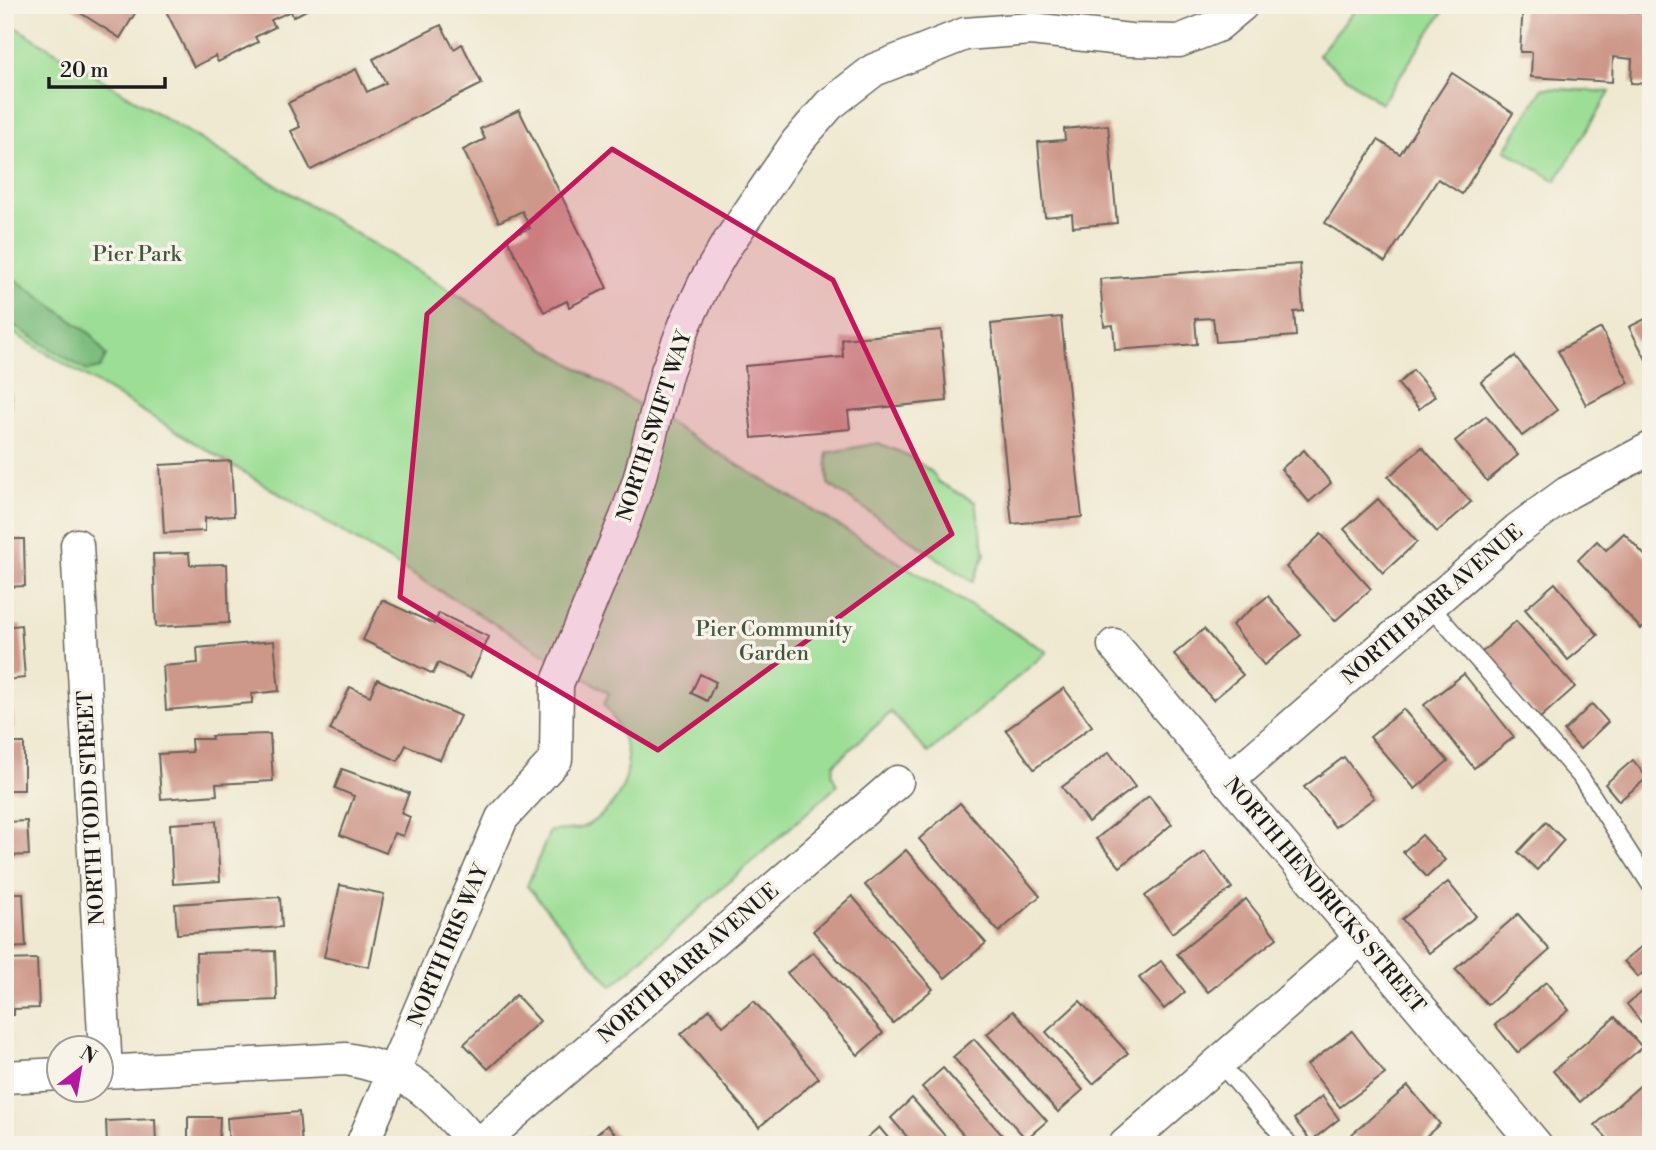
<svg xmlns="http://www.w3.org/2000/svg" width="1656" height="1150" font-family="'Libre Bodoni',serif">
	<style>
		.green { fill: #9cde95; stroke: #5c7d58; stroke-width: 2 }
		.forest { fill: #7dbd7e; stroke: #4c6c4d; stroke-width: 2 }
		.building { fill: #cd9789 }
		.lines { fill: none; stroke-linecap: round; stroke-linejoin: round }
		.service-casing { stroke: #66645b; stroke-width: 19 }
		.minor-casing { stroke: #66645b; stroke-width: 35 }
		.service { stroke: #fff; stroke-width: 16 }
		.minor { stroke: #fff; stroke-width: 32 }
		.marked { fill: #c2185b; fill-opacity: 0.2; stroke: #c2185b; stroke-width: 5; stroke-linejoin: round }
		.labels { text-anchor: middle; stroke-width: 7; stroke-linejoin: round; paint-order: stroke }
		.park-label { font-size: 21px; fill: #425640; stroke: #f7f3e8 }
		.street-label { font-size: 21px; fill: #1c1c1c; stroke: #f7f3e8 }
	</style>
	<rect width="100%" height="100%" fill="#f7f3e8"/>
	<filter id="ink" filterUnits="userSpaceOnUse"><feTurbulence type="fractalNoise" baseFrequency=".0143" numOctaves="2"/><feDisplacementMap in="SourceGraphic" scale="14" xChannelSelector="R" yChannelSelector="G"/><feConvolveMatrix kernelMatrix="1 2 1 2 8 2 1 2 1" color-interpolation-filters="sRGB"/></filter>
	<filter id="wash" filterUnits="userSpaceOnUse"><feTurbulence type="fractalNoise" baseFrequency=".00686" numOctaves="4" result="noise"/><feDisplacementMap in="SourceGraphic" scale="28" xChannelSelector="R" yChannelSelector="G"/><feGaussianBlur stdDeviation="1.57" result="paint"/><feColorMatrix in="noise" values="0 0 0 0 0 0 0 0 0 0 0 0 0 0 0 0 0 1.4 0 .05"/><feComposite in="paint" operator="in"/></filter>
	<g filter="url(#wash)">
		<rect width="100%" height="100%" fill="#efe9d1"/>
		<g class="green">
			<path d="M1359 5H1443L1445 9 1381 104 1318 55Z"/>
			<path d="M5 21 1047 652 928 753 891 712 834 764 832 773 837 786 612 986 527 886 550 831C560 830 574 831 583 827 595 822 608 811 616 799 638 766 626 735 604 704L609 693 5 328Z"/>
			<path d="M1543 88 1610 92 1556 181 1505 150Z"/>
			<path d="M878 443 909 456 933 473 938 482 975 502 985 554 973 582 828 484 827 453Z"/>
		</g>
		<path class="forest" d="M5 272 92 335 106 356 100 368 87 371 13 325 5 324Z"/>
		<g id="blocks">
			<g class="building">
				<path d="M68 5H140L120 38Z"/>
				<path d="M163 5H316L293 17 291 11 271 20 275 27 255 37 258 42 218 62 215 56 194 67Z"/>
				<path d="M1523 5 1651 13V84L1631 83 1632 59 1613 57 1612 82 1531 77 1532 52H1520Z"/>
				<path d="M441 25 454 49 462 44 482 84 311 170 291 131 300 127 288 103 356 69 367 92 386 83 373 59Z"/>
				<path d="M1452 73 1513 113 1462 194 1438 179 1385 262 1325 223 1378 140 1400 154Z"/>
				<path d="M519 110 607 288 569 307 567 301 544 312 507 238 530 228 522 211 499 222 463 150 485 139 480 129Z"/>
				<path d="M1108 125 1117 223 1073 227 1072 214 1045 217 1038 142 1065 140 1064 129Z"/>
				<path d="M1300 264 1303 311 1294 312 1296 336 1216 342 1213 318 1195 319 1197 344 1115 350 1113 325 1104 326 1100 279Z"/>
				<path d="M1651 316V369L1629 327Z"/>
				<path d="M1061 317 1082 517 1012 524 991 324Z"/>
				<path d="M1601 328 1629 383 1586 405 1558 351Z"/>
				<path d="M941 330 947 401 848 411 850 429 752 438 745 366 843 357 842 339Z"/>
				<path d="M5 337H8L12 409H5Z"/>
				<path d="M1515 356 1557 410 1522 436 1481 382Z"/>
				<path d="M1413 370 1435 396 1419 409 1398 384Z"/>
				<path d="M1486 416 1518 455 1487 481 1455 441Z"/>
				<path d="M5 432H7L10 501 5 502Z"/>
				<path d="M1422 447 1471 502 1437 532 1388 477Z"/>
				<path d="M1304 450 1331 483 1309 502 1281 469Z"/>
				<path d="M231 461 234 516 205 518V531L164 533 160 465Z"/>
				<path d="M1378 499 1417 542 1383 573 1344 529Z"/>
				<path d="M1624 533 1651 562V620L1641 629 1578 560 1597 541 1606 550Z"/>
				<path d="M1321 534 1371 589 1335 621 1286 567Z"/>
				<path d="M5 539H24L25 586 5 587Z"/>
				<path d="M189 553 190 565 227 564 229 623 156 627 153 554Z"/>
				<path d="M1555 583 1598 635 1568 660 1525 609Z"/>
				<path d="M1268 596 1301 635 1264 665 1232 625Z"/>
				<path d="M382 600 434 624 439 613 489 637 470 678 438 663 433 674 363 640Z"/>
				<path d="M1516 621 1575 687 1540 718 1481 653Z"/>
				<path d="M21 625 25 678 5 680V627Z"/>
				<path d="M1204 629 1243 675 1213 700 1174 654Z"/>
				<path d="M274 641 279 691 252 694V703L166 710 163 666 198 663 197 648Z"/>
				<path d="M700 674 716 682 707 701 691 693Z"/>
				<path d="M1464 674 1514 737 1474 768 1424 705Z"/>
				<path d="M377 679 460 716 440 760 406 745 398 761 330 730 350 687 370 696Z"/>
				<path d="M1064 688 1092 726 1034 769 1006 730Z"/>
				<path d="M5 696H12L14 728H5Z"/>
				<path d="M1592 704 1608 722 1580 749 1564 731Z"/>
				<path d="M1403 709 1448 761 1415 789 1370 737Z"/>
				<path d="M270 734 273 781 216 784 217 795 161 799 158 754 192 752 191 739H212L211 736Z"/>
				<rect x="5" y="743" width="19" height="47"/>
				<path d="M1109 752 1135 787 1088 822 1062 787Z"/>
				<path d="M1344 757 1374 798 1335 827 1304 787Z"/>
				<path d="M1633 760 1647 778 1619 801 1605 784Z"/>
				<path d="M342 769 409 793 401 813 410 817 403 836 394 833 386 853 340 835 354 796 335 788Z"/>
				<path d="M1149 796 1172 824 1120 867 1096 839Z"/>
				<path d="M960 803 1040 896 999 932 919 839Z"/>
				<path d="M27 821 29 855 5 856V822Z"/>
				<path d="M216 821 220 881 173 884 170 824Z"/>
				<path d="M1546 822 1564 840 1537 870 1518 852Z"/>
				<path d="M1422 835 1445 860 1427 877 1403 852Z"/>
				<path d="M906 850 986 943 945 978 865 885Z"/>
				<path d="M1205 852 1232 888 1172 933 1145 896Z"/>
				<path d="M1448 882 1476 916 1429 953 1402 919Z"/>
				<path d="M340 885 384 894 369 967 324 957Z"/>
				<path d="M5 893H23L26 947 5 948Z"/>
				<path d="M852 896 933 989 893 1023 813 931Z"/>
				<path d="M280 897 282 927 177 934 175 904Z"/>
				<path d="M1246 899 1277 938 1208 992 1177 954Z"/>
				<path d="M1518 914 1550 950 1488 1005 1455 969Z"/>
				<path d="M1649 940 1651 942V966L1638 977 1624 961Z"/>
				<path d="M275 951 277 1000 197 1003 196 953Z"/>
				<path d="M813 952 883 1033 858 1055 787 973Z"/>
				<path d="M37 959 39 1008 14 1009V1015H5V960Z"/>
				<path d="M1161 961 1185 992 1164 1009 1139 978Z"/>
				<path d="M1546 982 1569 1010 1518 1053 1495 1025Z"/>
				<path d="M1651 985V1014L1641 1022 1627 1004Z"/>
				<path d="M516 995 540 1021 488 1069 464 1044Z"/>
				<path d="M754 1001 819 1078 759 1127 681 1034 710 1009 723 1026Z"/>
				<path d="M1080 1001 1128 1053 1093 1084 1046 1032Z"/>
				<path d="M1013 1011 1083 1090 1058 1112 987 1034Z"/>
				<path d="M1615 1017 1642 1047 1580 1102 1553 1071Z"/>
				<path d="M1352 1031 1385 1074 1340 1107 1307 1065Z"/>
				<path d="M974 1039 1047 1121 1026 1139 953 1057Z"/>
				<path d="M943 1068 1011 1145H972L922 1087Z"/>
				<path d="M1651 1076V1145H1613L1595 1125Z"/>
				<path d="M1408 1086 1440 1124 1416 1145H1361L1352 1134Z"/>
				<path d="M1322 1096 1339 1119 1311 1141 1294 1119Z"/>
				<path d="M912 1098 953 1145H914L891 1118Z"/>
				<path d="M299 1112 302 1145H229L227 1118Z"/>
				<path d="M188 1117H220L219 1145H188Z"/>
				<path d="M155 1119 156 1145H107L106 1121Z"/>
				<path d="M607 1125 625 1145H583L582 1143 589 1136 592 1139Z"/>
				<path d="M879 1127 894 1145H859Z"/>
			</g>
		</g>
	</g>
	<g filter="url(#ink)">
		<use href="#blocks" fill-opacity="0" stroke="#66645b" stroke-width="2"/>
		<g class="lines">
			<g class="service-casing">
				<g id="service">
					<path d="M1429 605 1580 776 1651 886"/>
					<path d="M1219 1062 1290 1145"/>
				</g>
			</g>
			<g class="minor-casing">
				<g id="minor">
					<path d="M77 545 106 1071"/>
					<path d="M1114 645 1536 1145"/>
					<path d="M1228 781 1518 529 1567 493 1651 448"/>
					<path d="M102 1072 346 1059C416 1072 431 1095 477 1145"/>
					<path d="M5 1077 60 1074"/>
					<path d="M362 1145 502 818 556 759 557 684 626 517 639 480 667 371 686 322 705 282 724 249 797 142 829 105 874 70 965 34 1031 29 1130 40 1179 41 1217 26 1242 5"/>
					<path d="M478 1145 897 782"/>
					<path d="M1125 1145 1362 937"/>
				</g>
			</g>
			<use href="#service" class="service"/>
			<use href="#minor" class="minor"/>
		</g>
	</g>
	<path class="marked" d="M612 149 833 280 952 534 658 750 400 597 427 314Z"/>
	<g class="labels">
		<g class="park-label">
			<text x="137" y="261">Pier Park</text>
			<text x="774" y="636">Pier Community<tspan x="774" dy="24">Garden</tspan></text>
		</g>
		<g class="street-label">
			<text transform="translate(654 426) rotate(-72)" y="7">NORTH SWIFT WAY</text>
			<text transform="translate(1432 604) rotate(-41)" y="7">NORTH BARR AVENUE</text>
			<text transform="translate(91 808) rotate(-93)" y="7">NORTH TODD STREET</text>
			<text transform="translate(1325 895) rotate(50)" y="7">NORTH HENDRICKS STREET</text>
			<text transform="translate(448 945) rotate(-67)" y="7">NORTH IRIS WAY</text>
			<text transform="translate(688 963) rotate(-41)" y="7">NORTH BARR AVENUE</text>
		</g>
	</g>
	<rect width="1656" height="1150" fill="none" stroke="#f7f3e8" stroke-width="28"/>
	<g transform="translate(80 1069) rotate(31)"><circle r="33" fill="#f7f3e8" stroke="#9f9d96" stroke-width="2"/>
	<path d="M0-5L12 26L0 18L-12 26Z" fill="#b5179e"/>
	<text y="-10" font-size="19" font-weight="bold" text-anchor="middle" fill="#1c1c1c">N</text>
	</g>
	<path d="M49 77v10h116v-10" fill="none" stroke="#1c1c1c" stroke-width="3.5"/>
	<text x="60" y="77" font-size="21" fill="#1c1c1c" stroke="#f7f3e8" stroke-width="5" paint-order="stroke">20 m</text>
</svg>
